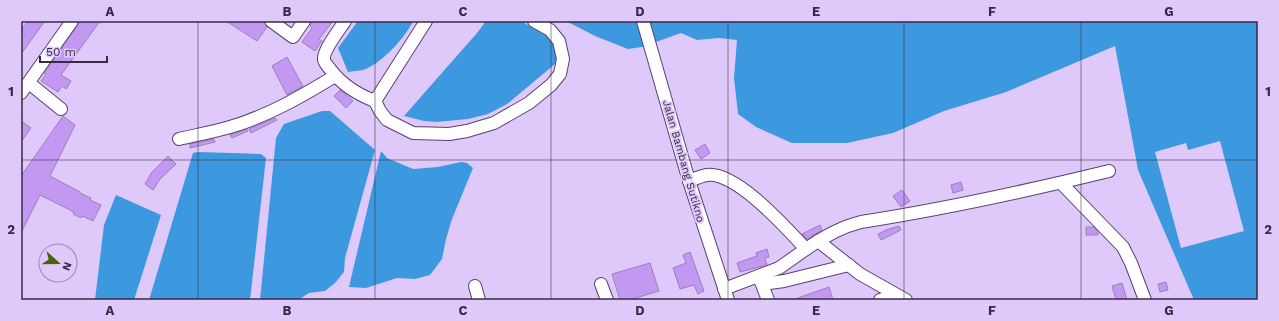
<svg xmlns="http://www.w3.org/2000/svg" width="1279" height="321" font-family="'Work Sans',sans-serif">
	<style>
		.water { fill: #3c99df }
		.pier { fill: #dec9fa }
		.building { fill: #c298f3; stroke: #9a81b9 }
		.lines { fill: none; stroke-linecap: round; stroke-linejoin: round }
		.minor-casing { stroke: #584073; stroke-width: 14 }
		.minor { stroke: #fff; stroke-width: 12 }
		.grid { fill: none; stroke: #362c43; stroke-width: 1; stroke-opacity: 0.55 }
		.labels { text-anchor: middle; stroke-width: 4; stroke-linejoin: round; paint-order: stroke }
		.street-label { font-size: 11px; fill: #362c43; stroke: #dec9fa }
		.neatline { fill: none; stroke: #362c43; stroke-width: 1.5 }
		.grid-label { font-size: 13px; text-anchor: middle; font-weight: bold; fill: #362c43 }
	</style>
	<rect width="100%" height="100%" fill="#dec9fa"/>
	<g class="water">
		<path d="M358 21H413C406 37 380 65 363 70 358 71 353 71 348 72L338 48Z"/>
		<path d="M486 21H521L552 39 558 53 555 64 507 104 488 114 468 119 437 122 424 121 404 116 477 33Z"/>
		<path d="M566 21H1258V300H1194L1138 170 1115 46 1006 92 944 111 893 133 847 143H792L756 127 738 114 734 78 737 40 719 38 697 40 681 33 642 47 628 49 595 36Z"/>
		<path d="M322 111H330L375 150 345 258 344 272 335 283 325 291 309 293 298 300H260L276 138 284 124Z"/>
		<path d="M381 151 387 158 413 169 438 167 461 162 467 163 473 168 452 219 446 239 442 259 430 275 415 279 397 278 366 288 349 287Z"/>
		<path d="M198 152 261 154 266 158 250 300H149L193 153Z"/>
		<path d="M116 195 161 215 134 300H95L104 225Z"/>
	</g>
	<path class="pier" d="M1220 141 1244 231 1181 248 1155 152 1186 143 1188 150Z"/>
	<g class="building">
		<path d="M28 21H45L21 54V30Z"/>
		<path d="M79 21H100L61 75 71 81 66 89 62 86 58 92 41 81 46 74 44 73 78 25Z"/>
		<path d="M226 21H264L267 27 257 41Z"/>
		<path d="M312 21H333L319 39 322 41 315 51 302 42 312 28 310 26Z"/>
		<path d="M287 57 303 86 287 95 272 66Z"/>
		<path d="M340 90 353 101 346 108 334 96Z"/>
		<path d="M63 116 75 125 50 176 80 192V193L91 198 90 200 101 205 93 221 82 216 81 218 73 214 74 212 40 195 21 233V176Z"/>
		<path d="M275 118 277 120 251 133 249 129Z"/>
		<path d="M21 121 31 128 21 142Z"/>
		<path d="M247 129 248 131 232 138 230 135Z"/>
		<path d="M214 139 215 142 190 148V144Z"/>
		<path d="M705 144 710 153 701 159 695 150Z"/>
		<path d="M168 156 176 164 160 179 153 190 145 184 152 172Z"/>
		<path d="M961 182 963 190 953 193 951 185Z"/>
		<path d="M902 190 910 201 901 207 893 196Z"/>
		<path d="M820 225 822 230 807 239 802 234Z"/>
		<path d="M899 226 901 230 881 240 878 234 886 230Z"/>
		<path d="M1086 227H1094L1098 232V235H1086Z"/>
		<path d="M767 249 769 257 765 258 767 265 740 272 737 263 757 256 756 253Z"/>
		<path d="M690 252 704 291 698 294 694 285 680 289 673 268 686 263 683 255Z"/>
		<path d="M650 263 659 291 629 300H620L612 274Z"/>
		<path d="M1166 282 1168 290 1160 292 1158 284Z"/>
		<path d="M1122 283 1127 300H1116L1112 286Z"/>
		<path d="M829 287 833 300H795V299Z"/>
	</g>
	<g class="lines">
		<g class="minor-casing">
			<g id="minor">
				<path d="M271 21 293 37 304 21"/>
				<path d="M345 21C340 29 323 50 324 59 324 63 328 66 330 69 342 85 356 94 375 101"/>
				<path d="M426 21 375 101 380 111 387 120 413 133 449 134 467 131 494 123 529 103 551 85 560 74 563 59 559 41 550 30 534 21"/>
				<path d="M643 21 689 181 728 300"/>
				<path d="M29 83 61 109"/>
				<path d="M21 93 72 21"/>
				<path d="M179 139C196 135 213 132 230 127 268 116 302 96 335 76"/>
				<path d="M689 181C694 179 701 176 707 175 736 171 787 229 806 249 823 237 841 227 861 222 944 209 1027 191 1109 171"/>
				<path d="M1061 183 1123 247 1131 263 1145 300"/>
				<path d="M818 241 860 274 906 300"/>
				<path d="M759 277 768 300"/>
				<path d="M601 284 607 300"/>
				<path d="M762 284 784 281 849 265"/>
				<path d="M475 286 479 300"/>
				<path d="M724 289 779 268 806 249"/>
				<path d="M880 300 896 295"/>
			</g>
		</g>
		<use href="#minor" class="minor"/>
	</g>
	<path class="grid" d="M198 21V300M375 21V300M551 21V300M728 21V300M904 21V300M1081 21V300M21 160H1258"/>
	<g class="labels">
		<g class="street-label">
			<text transform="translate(684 161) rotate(74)" y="4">Jalan Bambang Sutikno</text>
		</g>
	</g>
	<rect width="1279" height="321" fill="none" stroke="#dec9fa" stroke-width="44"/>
	<g transform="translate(58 263) rotate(111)"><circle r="19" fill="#dec9fa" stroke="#9b8ab1"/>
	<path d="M0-3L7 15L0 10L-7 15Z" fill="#4b610d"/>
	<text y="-6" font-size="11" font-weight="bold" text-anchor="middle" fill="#362c43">N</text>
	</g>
	<path d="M40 56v6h67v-6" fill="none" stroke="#362c43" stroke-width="2"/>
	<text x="46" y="56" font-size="12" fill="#362c43" stroke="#dec9fa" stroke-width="3" paint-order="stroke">50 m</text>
	<rect x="22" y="22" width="1235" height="277" class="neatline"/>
	<g class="grid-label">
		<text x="110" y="16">A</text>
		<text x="287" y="16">B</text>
		<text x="463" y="16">C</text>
		<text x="640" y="16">D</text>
		<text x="816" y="16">E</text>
		<text x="992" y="16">F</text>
		<text x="1169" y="16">G</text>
		<text x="11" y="96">1</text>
		<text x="1268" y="96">1</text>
		<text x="11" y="234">2</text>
		<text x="1268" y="234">2</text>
		<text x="110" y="315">A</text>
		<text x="287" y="315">B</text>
		<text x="463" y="315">C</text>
		<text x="640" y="315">D</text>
		<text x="816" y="315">E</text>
		<text x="992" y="315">F</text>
		<text x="1169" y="315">G</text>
	</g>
</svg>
